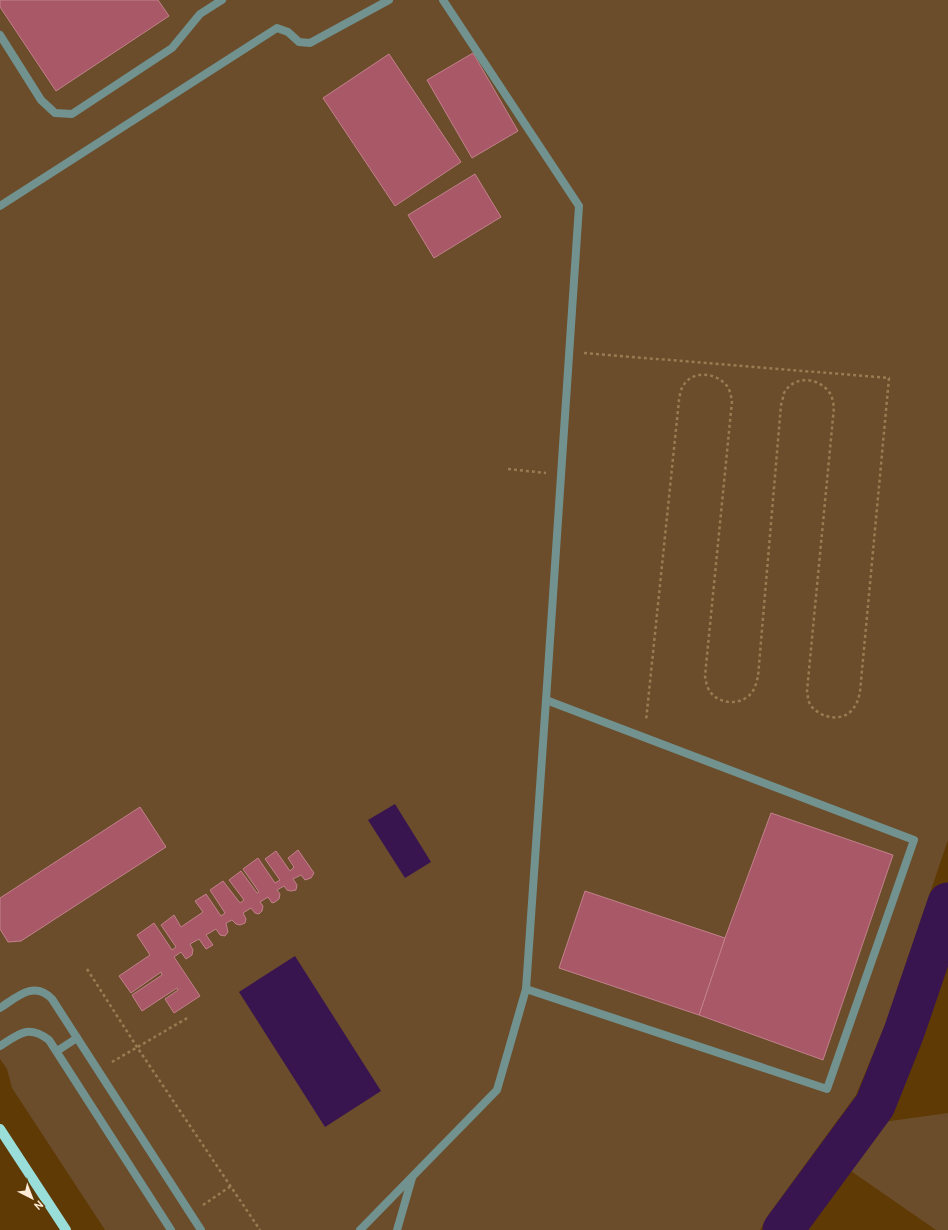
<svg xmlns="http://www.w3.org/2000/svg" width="948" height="1230" font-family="Cabin,sans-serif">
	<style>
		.green { fill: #6b4d2b }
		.water { fill: #391550 }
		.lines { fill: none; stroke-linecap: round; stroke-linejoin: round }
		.river { stroke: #391550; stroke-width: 41 }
		.building { fill: #a85867; stroke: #c2818b }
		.path { stroke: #9a7c53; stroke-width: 2.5; stroke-dasharray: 3 3; stroke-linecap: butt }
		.service { stroke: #71928f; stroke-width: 8 }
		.primary { stroke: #9aded9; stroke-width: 10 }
	</style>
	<rect width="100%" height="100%" fill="#5f3a04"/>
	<g class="green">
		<path d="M0 0H948V840L885 1025 856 1095 769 1214 760 1230H105L12 1088 7 1069 0 1059Z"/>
		<path d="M948 1113V1230H936L848 1169 876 1123Z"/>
	</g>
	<g class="water">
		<path d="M395 804 431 862 405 878 368 820Z"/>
		<path d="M295 956 381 1091 325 1127 239 992Z"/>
	</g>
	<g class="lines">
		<path class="river" d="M783 1230 875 1105 904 1032 948 903"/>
	</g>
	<g class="building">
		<path d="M0 0H158L169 16 56 91 0 7Z"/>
		<path d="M473 53 518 131 472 158 427 80Z"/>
		<path d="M389 54 461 162 395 206 323 98Z"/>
		<path d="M475 174 501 217 434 258 408 215Z"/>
		<path d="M140 807 166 847 21 941 8 942 0 929V898Z"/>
		<path d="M771 813 893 855 823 1060 699 1015 725 938Z"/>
		<path d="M298 850 314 873 311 878 305 880 301 875 293 879 297 885 296 890 291 891 287 890 284 886 277 890 280 894 279 899 275 902 272 903 268 897 260 902 263 906 262 911 259 914 255 913 251 908 243 913 246 919 245 923 240 925 236 924 232 920 226 923 228 932 225 936 220 935 216 929 206 935 213 945 206 949 199 939 190 944 193 950 192 955 186 959 181 952 174 957 200 996 174 1013 165 999 178 990 177 988 142 1011 132 995 162 975 161 972 131 993 119 976 150 955 137 935 154 923 172 950 176 947 161 925 174 915 181 927 203 912 195 901 206 894 221 916 225 913 210 890 223 881 240 903 244 900 229 880 241 871 257 893 259 892 243 869 258 858 275 883 280 880 265 859 276 851 290 871 294 867 288 858Z"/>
		<path d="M585 891 725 938 699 1015 559 968Z"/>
	</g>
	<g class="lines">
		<g class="path">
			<path d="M584 353 889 378 860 692C859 696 858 701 856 704 847 723 823 720 811 706 808 702 808 696 807 691L834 407C833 402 832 395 829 392 818 377 794 375 784 393 783 397 782 402 781 405L758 677C757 680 756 685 754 689 745 707 716 706 708 688 706 684 706 680 705 676L732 401C731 396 730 390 727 386 716 372 691 369 682 388 680 391 680 396 679 400L646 721"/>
			<path d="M508 469 546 473"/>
			<path d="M87 969 137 1047 260 1230"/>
			<path d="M112 1062 189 1017"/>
			<path d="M203 1205 231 1186"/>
		</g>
		<g class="service">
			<path d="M0 35 41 100 55 113 72 114 172 48 200 14 222 0"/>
			<path d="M0 206 277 28 288 32 299 42 310 43 389 0"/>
			<path d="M526 989 827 1089 914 840 546 700"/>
			<path d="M0 1008C17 997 34 980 52 999L201 1230"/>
			<path d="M0 1046C19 1034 28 1024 49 1040L171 1230"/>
			<path d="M57 1051 77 1038"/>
			<path d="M360 1230 497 1090 526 989 546 700 579 206 443 0"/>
			<path d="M397 1230 412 1178"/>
		</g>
		<path class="primary" d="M0 1129 66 1230"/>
	</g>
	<g transform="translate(32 1198) rotate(138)" stroke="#5f3a04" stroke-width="3" paint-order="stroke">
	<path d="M0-3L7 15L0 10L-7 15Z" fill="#fdebd8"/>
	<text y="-6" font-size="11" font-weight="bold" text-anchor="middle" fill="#fdebd8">N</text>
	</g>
</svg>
